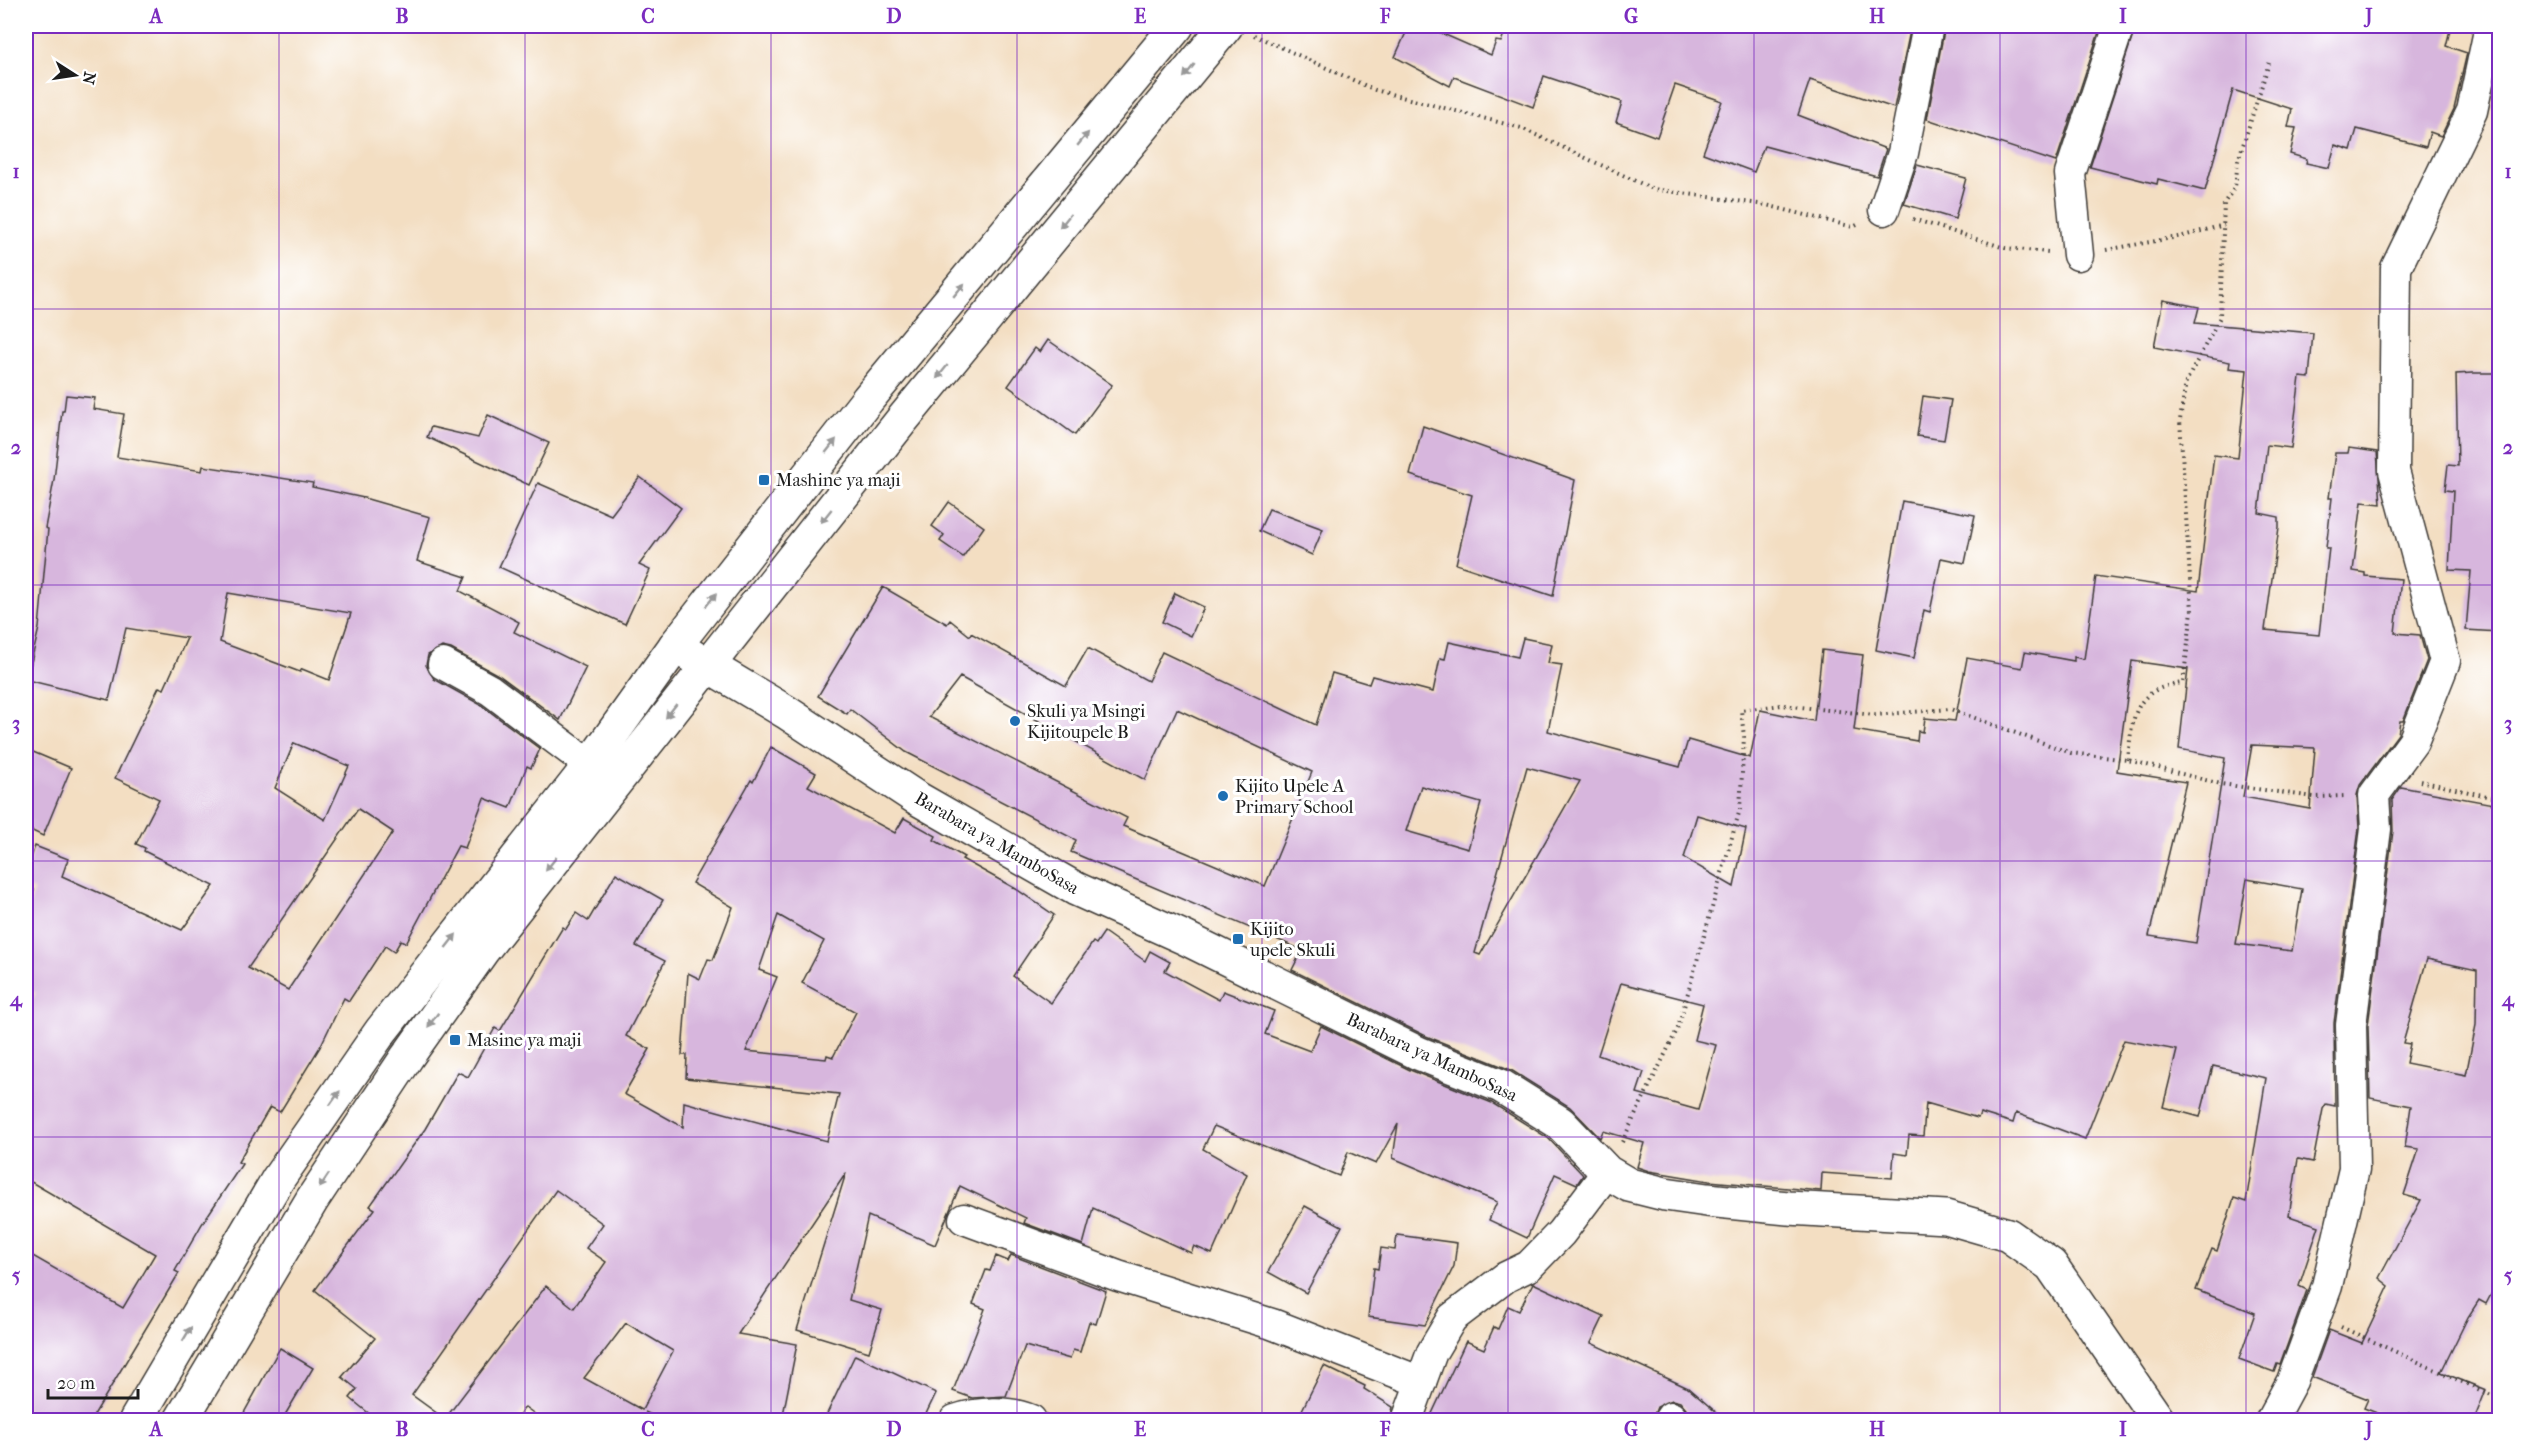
<svg xmlns="http://www.w3.org/2000/svg" width="2525" height="1446" font-family="'IM FELL French Canon',serif">
	<style>
		.building { fill: #d7b6dd; fill-rule: evenodd }
		.lines { fill: none; stroke-linecap: round; stroke-linejoin: round }
		.street-casing { stroke: #3c3935; stroke-width: 33 }
		.secondary-casing { stroke: #3c3935; stroke-width: 36 }
		.primary-casing { stroke: #3c3935; stroke-width: 36 }
		.path { stroke: #3c3935; stroke-width: 4; stroke-dasharray: 1.5 4.5; stroke-linecap: butt }
		.street { stroke: #fff; stroke-width: 30 }
		.secondary { stroke: #fff; stroke-width: 33 }
		.primary { stroke: #fff; stroke-width: 33 }
		.oneway { fill: #999 }
		.grid { fill: none; stroke: #7b2cbf; stroke-width: 1.5; stroke-opacity: 0.55 }
		.poi-dot { fill: #1f6fb2; stroke: #fff; stroke-width: 2 }
		.labels { text-anchor: middle; stroke-width: 6; stroke-linejoin: round; paint-order: stroke }
		.poi-label { font-size: 18px; fill: #1c1c1c; stroke: #fff; text-anchor: start }
		.street-label { font-size: 18px; fill: #1c1c1c; stroke: #fff }
		.neatline { fill: none; stroke: #7b2cbf; stroke-width: 2 }
		.grid-label { font-size: 20px; text-anchor: middle; font-weight: bold; fill: #7b2cbf }
	</style>
	<rect width="100%" height="100%" fill="#fff"/>
	<filter id="ink" filterUnits="userSpaceOnUse"><feTurbulence type="fractalNoise" baseFrequency=".0167" numOctaves="2"/><feDisplacementMap in="SourceGraphic" scale="12" xChannelSelector="R" yChannelSelector="G"/><feConvolveMatrix kernelMatrix="1 2 1 2 8 2 1 2 1" color-interpolation-filters="sRGB"/></filter>
	<filter id="wash" filterUnits="userSpaceOnUse"><feTurbulence type="fractalNoise" baseFrequency=".008" numOctaves="4" result="noise"/><feDisplacementMap in="SourceGraphic" scale="24" xChannelSelector="R" yChannelSelector="G"/><feGaussianBlur stdDeviation="1.35" result="paint"/><feColorMatrix in="noise" values="0 0 0 0 0 0 0 0 0 0 0 0 0 0 0 0 0 1.4 0 .05"/><feComposite in="paint" operator="in"/></filter>
	<g filter="url(#wash)">
		<rect width="100%" height="100%" fill="#f3dec2"/>
		<g id="blocks">
			<g class="building">
				<path d="M1409 26H1425L1491 55 1496 41 1501 42 1507 26H1911L1894 108 1810 80 1798 115 1886 149 1877 176 1764 146 1754 172 1703 153 1722 101 1675 85 1657 137 1616 122 1622 102 1544 76 1533 107 1454 77 1450 86 1395 57Z"/>
				<path d="M1945 26H2101L2056 162 1927 119Z"/>
				<path d="M2136 26H2451L2446 46 2467 53 2454 109 2441 136 2430 132 2426 147 2357 129 2351 150 2335 145 2329 168 2306 163 2307 159 2290 154 2296 128 2288 127 2292 109 2233 90 2205 191 2158 179 2157 184 2090 167Z"/>
				<path d="M1917 165 1966 178 1955 219 1904 204Z"/>
				<path d="M2163 300 2199 307 2195 323 2313 333 2309 378 2300 377 2291 448 2267 445 2259 513 2279 517V527L2265 630 2319 635 2329 548H2326L2332 498H2329L2335 453H2348L2349 448 2377 452 2381 504 2362 502 2353 571 2365 573V576L2401 579 2395 633 2420 635 2427 660 2403 721H2400L2398 734 2360 785 2357 795 2359 828 2334 1023 2335 1106 2326 1104 2323 1109 2313 1162 2298 1159 2289 1216 2319 1226 2299 1286 2307 1290 2280 1365 2277 1364 2274 1372 2239 1359 2255 1313 2196 1290 2212 1249 2217 1251 2234 1198 2246 1202 2266 1078 2213 1066 2200 1117 2163 1107 2177 1050 2124 1040 2085 1139 2016 1113 2013 1123 1980 1113 1978 1118 1926 1103 1923 1136 1909 1135 1907 1155 1894 1153 1892 1178 1822 1173 1821 1191 1709 1181 1649 1171 1637 1167 1644 1143 1603 1131 1600 1138 1570 1107 1511 1070 1426 1036 1292 970 1302 950 1071 852 1076 840 906 752 850 709 847 714 818 696 883 587 947 624 950 620 970 636 971 633 1066 686 1088 648 1148 681 1162 652 1316 725 1332 673 1369 684 1372 676 1433 692 1440 658 1445 659 1449 642 1518 657 1523 638 1552 644 1548 663 1562 665 1548 731 1680 767 1688 740 1750 758 1760 710 1814 721 1822 650 1863 655 1854 730 1917 741 1918 731 1923 732 1925 718 1955 721 1967 658 2022 668 2025 652 2074 661V657L2084 659 2096 576 2198 591 2214 455 2238 458 2247 370 2229 368 2230 362 2154 347ZM2132 661 2188 669 2179 749 2225 758 2196 943 2149 936 2186 782 2117 771ZM960 677 1145 780 1177 709 1312 772 1265 886 1123 826 1127 818 929 717ZM2252 745 2315 748 2310 809 2243 797ZM1527 767 1580 781 1480 955 1475 953ZM1421 786 1481 803 1468 849 1406 831ZM1697 815 1746 829 1734 887 1684 858ZM2247 879 2302 889 2292 951 2236 944ZM1621 983 1703 1004 1694 1040 1716 1045 1698 1110 1637 1093 1644 1072 1598 1055Z"/>
				<path d="M1048 340 1112 385 1075 435 1008 386 1035 348 1040 352Z"/>
				<path d="M2473 373H2499V632L2466 630 2471 571 2449 570 2453 491 2445 490 2448 465 2458 466 2456 374Z"/>
				<path d="M66 395 95 398 93 409 124 414 117 457 202 471 203 466 313 483 312 487 364 498 430 517 417 561 466 577 460 591 519 622 514 632 586 667 560 720 500 676 451 649 442 647 428 655 426 665 434 679 481 705 540 749 531 768 527 766 510 808 484 798 465 848 458 846 406 943 401 940 394 952 385 946 349 1001 344 998 320 1047 280 1112 270 1107 238 1162 242 1164 202 1224 175 1271 179 1273 91 1420H26V1252L123 1308 155 1254 26 1179V1010L36 993 26 988V919L34 890 26 887V872L35 846 68 859 62 876 182 930 214 886 144 851 145 848 136 844 159 799 115 778 159 687 164 689 187 638 126 628 109 700 27 680 39 628 48 529 45 528 54 480 62 411H64ZM228 593 351 613 329 680 302 669 300 672 220 642ZM294 743 349 766 325 820 275 788ZM358 809 393 832 288 990 248 968Z"/>
				<path d="M1923 396 1951 400 1944 440 1917 436Z"/>
				<path d="M488 415 549 443 529 485 427 437 431 427 478 438Z"/>
				<path d="M1423 426 1575 480 1553 596 1456 564 1472 495 1410 475Z"/>
				<path d="M640 477 681 508 639 565 650 570 625 624 499 567 538 483 611 515Z"/>
				<path d="M1902 501 1975 515 1965 563 1941 558 1930 612 1924 610 1914 658 1876 650Z"/>
				<path d="M949 502 984 527 963 557 940 541 944 535 932 526Z"/>
				<path d="M1269 509 1323 529 1312 555 1259 531Z"/>
				<path d="M1175 593 1204 607 1191 636 1162 622Z"/>
				<path d="M771 747 816 773 808 786 895 833 904 818 936 836 934 840 964 857 962 859 1016 889 1054 915 1013 976 1051 1003 1093 942 1096 944 1104 932 1145 961 1150 951 1170 962 1165 971 1219 1000 1223 991 1274 1011 1265 1034 1310 1051 1321 1026 1410 1070 1492 1103 1548 1138 1583 1175 1577 1184 1555 1174 1527 1238 1489 1220 1497 1202 1393 1158 1398 1124 1376 1164 1348 1152 1339 1176 1214 1126 1203 1149 1247 1174 1212 1254 1194 1246 1191 1253 1093 1208 1083 1245 1024 1223 1026 1218 960 1186 935 1245 868 1216 849 1300 882 1310 869 1352 797 1330 846 1173 738 1334 797 1344 782 1420H662L645 1412 660 1420H543L525 1407 516 1420H377L350 1398 357 1389 342 1377 375 1338 315 1290 375 1209 370 1206 425 1129 458 1072 468 1077 495 1028 500 1031 563 927 566 929 576 913 588 921 616 873 663 900 636 946 665 961 626 1036 650 1049 624 1094 683 1127 684 1102 827 1141 839 1094 686 1078 687 1055H682L688 973 700 979 708 959 713 960 733 907 692 883 751 780 753 782ZM778 915 824 941 802 983 856 1012 833 1057 827 1055 826 1059 746 1051 777 977 759 970ZM556 1190 603 1224 586 1248 606 1262 574 1308 546 1286 445 1419 412 1395ZM626 1323 673 1351 642 1410 584 1378Z"/>
				<path d="M26 749 71 768 43 836 26 828Z"/>
				<path d="M2401 787 2499 805V1279L2486 1304 2479 1300 2468 1317 2441 1372 2486 1390 2474 1420H2427L2409 1413 2406 1420H2395L2364 1408 2368 1399 2312 1377 2329 1330 2362 1343 2389 1286 2379 1278 2421 1200 2404 1195 2419 1149 2405 1147 2411 1106 2370 1098 2368 1026 2393 831 2392 800ZM2427 959 2477 970 2476 1025 2466 1075 2406 1063 2410 1044 2403 1043Z"/>
				<path d="M1305 1206 1342 1226 1306 1293 1268 1272Z"/>
				<path d="M1397 1235 1457 1243 1454 1266 1425 1325 1368 1317 1374 1268 1378 1269 1381 1248 1395 1250Z"/>
				<path d="M1011 1255 1106 1291 1096 1324 1089 1322 1080 1352 1073 1350 1070 1359 1025 1346 1006 1396 972 1398 953 1391 985 1309 973 1304 986 1270 990 1271 996 1256 1008 1261Z"/>
				<path d="M1533 1283 1604 1316 1591 1343 1688 1388 1725 1420H1687L1686 1409 1680 1402 1672 1400 1657 1407 1652 1420H1429L1466 1341 1484 1349 1494 1327 1498 1329 1508 1306 1519 1311Z"/>
				<path d="M280 1348 313 1368 282 1420H240Z"/>
				<path d="M855 1355 936 1393 923 1420H824Z"/>
				<path d="M1324 1366 1365 1386 1364 1389 1393 1407 1390 1420H1297Z"/>
			</g>
		</g>
	</g>
	<g filter="url(#ink)">
		<use href="#blocks" fill-opacity="0" stroke="#3c3935" stroke-width="1.5"/>
		<g class="lines">
			<g class="street-casing">
				<g id="street">
					<path d="M1884 210 1903 153 1928 26"/>
					<path d="M2078 255 2070 174 2119 26"/>
					<path d="M443 664 490 690 590 765"/>
					<path d="M964 1219 1118 1276 1272 1324 1421 1382"/>
					<path d="M955 1420C978 1412 1009 1410 1031 1420"/>
					<path d="M1407 1420 1432 1352 1452 1318 1506 1277 1529 1266 1561 1233 1607 1172"/>
					<path d="M1669 1420 1671 1417"/>
					<path d="M2271 1420 2292 1381 2327 1286 2354 1169 2351 1025 2376 829 2374 795 2413 742 2445 661 2394 471 2396 268 2472 111 2490 26"/>
				</g>
			</g>
			<g class="secondary-casing">
				<path id="secondary" d="M675 646 786 712 915 797 1076 889 1185 938 1418 1053 1501 1086 1560 1123 1607 1172 1629 1185 1665 1194 1707 1200 1788 1208 1946 1217 2008 1235 2051 1265 2158 1420"/>
			</g>
			<g class="primary-casing">
				<g id="primary">
					<path d="M136 1420 278 1179 381 1031 590 765 675 646 868 399 1177 26"/>
					<path d="M181 1420 312 1200 407 1057 483 950 902 420 1226 26"/>
				</g>
			</g>
			<g class="path">
				<path d="M1254 35 1375 90 1521 128 1653 189 1766 205 1853 227 1859 224"/>
				<path d="M1913 219 2005 248 2048 252"/>
				<path d="M2106 250 2183 236 2224 225"/>
				<path d="M2128 760C2132 718 2133 688 2183 683L2192 611 2180 420 2186 382 2220 317 2224 203 2235 187 2238 161 2269 63"/>
				<path d="M2420 781 2500 799"/>
				<path d="M1622 1142 1678 1028 1740 809 1744 737 1741 710 1782 705 1875 715 1950 709 2071 753 2128 760 2221 784 2314 797 2346 796"/>
				<path d="M2341 1327 2500 1399"/>
			</g>
			<use href="#street" class="street"/>
			<use href="#secondary" class="secondary"/>
			<use href="#primary" class="primary"/>
		</g>
		<defs><path id="oneway-solid" d="M-6-.8H1V-3.2L6.5 0L1 3.2V.8H-6Z" transform="scale(1.5)"/></defs>
		<g class="oneway">
			<use href="#oneway-solid" transform="translate(1189 71) rotate(129)"/>
			<use href="#oneway-solid" transform="translate(1083 139) rotate(-50)"/>
			<use href="#oneway-solid" transform="translate(1065 221) rotate(129)"/>
			<use href="#oneway-solid" transform="translate(959 290) rotate(-50)"/>
			<use href="#oneway-solid" transform="translate(942 372) rotate(129)"/>
			<use href="#oneway-solid" transform="translate(831 446) rotate(-52)"/>
			<use href="#oneway-solid" transform="translate(826 516) rotate(129)"/>
			<use href="#oneway-solid" transform="translate(711 600) rotate(-52)"/>
			<use href="#oneway-solid" transform="translate(671 711) rotate(128)"/>
			<use href="#oneway-solid" transform="translate(551 864) rotate(128)"/>
			<use href="#oneway-solid" transform="translate(451 941) rotate(-52)"/>
			<use href="#oneway-solid" transform="translate(433 1020) rotate(126)"/>
			<use href="#oneway-solid" transform="translate(335 1098) rotate(-55)"/>
			<use href="#oneway-solid" transform="translate(324 1181) rotate(124)"/>
			<use href="#oneway-solid" transform="translate(187 1334) rotate(-59)"/>
		</g>
	</g>
	<path class="grid" d="M279 26V1420M525 26V1420M771 26V1420M1017 26V1420M1262 26V1420M1508 26V1420M1754 26V1420M2000 26V1420M2246 26V1420M26 309H2500M26 585H2500M26 861H2500M26 1137H2500"/>
	<g class="poi-dot">
		<rect x="758" y="474" width="12" height="12" rx="3"/>
		<circle cx="1015" cy="721" r="6"/>
		<circle cx="1223" cy="796" r="6"/>
		<rect x="1232" y="933" width="12" height="12" rx="3"/>
		<rect x="449" y="1034" width="12" height="12" rx="3"/>
	</g>
	<g class="labels">
		<g class="poi-label">
			<text x="776" y="486">Mashine ya maji</text>
			<text x="1027" y="717">Skuli ya Msingi<tspan x="1027" dy="21">Kijitoupele B</tspan></text>
			<text x="1235" y="792">Kijito Upele A<tspan x="1235" dy="21">Primary School</tspan></text>
			<text x="1250" y="935">Kijito<tspan x="1250" dy="21">upele Skuli</tspan></text>
			<text x="467" y="1046">Masine ya maji</text>
		</g>
		<g class="street-label">
			<text transform="translate(997 843) rotate(30)" y="6">Barabara ya MamboSasa</text>
			<text transform="translate(1432 1057) rotate(25)" y="6">Barabara ya MamboSasa</text>
		</g>
	</g>
	<rect width="2525" height="1446" fill="none" stroke="#fff" stroke-width="66"/>
	<g transform="translate(75 75) rotate(102)" stroke="#ffffff" stroke-width="4.5" paint-order="stroke">
	<path d="M0-4.5L10 22L0 15L-10 22Z" fill="#1c1c1c"/>
	<text y="-9" font-size="16" font-weight="bold" text-anchor="middle" fill="#1c1c1c">N</text>
	</g>
	<path d="M48 1389v9h90v-9" fill="none" stroke="#1c1c1c" stroke-width="3"/>
	<text x="57" y="1389" font-size="18" fill="#1c1c1c" stroke="#ffffff" stroke-width="4.5" paint-order="stroke">20 m</text>
	<rect x="33" y="33" width="2459" height="1380" class="neatline"/>
	<g class="grid-label">
		<text x="156" y="23">A</text>
		<text x="402" y="23">B</text>
		<text x="648" y="23">C</text>
		<text x="894" y="23">D</text>
		<text x="1140" y="23">E</text>
		<text x="1385" y="23">F</text>
		<text x="1631" y="23">G</text>
		<text x="1877" y="23">H</text>
		<text x="2123" y="23">I</text>
		<text x="2369" y="23">J</text>
		<text x="16" y="178">1</text>
		<text x="2508" y="178">1</text>
		<text x="16" y="454">2</text>
		<text x="2508" y="454">2</text>
		<text x="16" y="730">3</text>
		<text x="2508" y="730">3</text>
		<text x="16" y="1006">4</text>
		<text x="2508" y="1006">4</text>
		<text x="16" y="1282">5</text>
		<text x="2508" y="1282">5</text>
		<text x="156" y="1436">A</text>
		<text x="402" y="1436">B</text>
		<text x="648" y="1436">C</text>
		<text x="894" y="1436">D</text>
		<text x="1140" y="1436">E</text>
		<text x="1385" y="1436">F</text>
		<text x="1631" y="1436">G</text>
		<text x="1877" y="1436">H</text>
		<text x="2123" y="1436">I</text>
		<text x="2369" y="1436">J</text>
	</g>
</svg>
